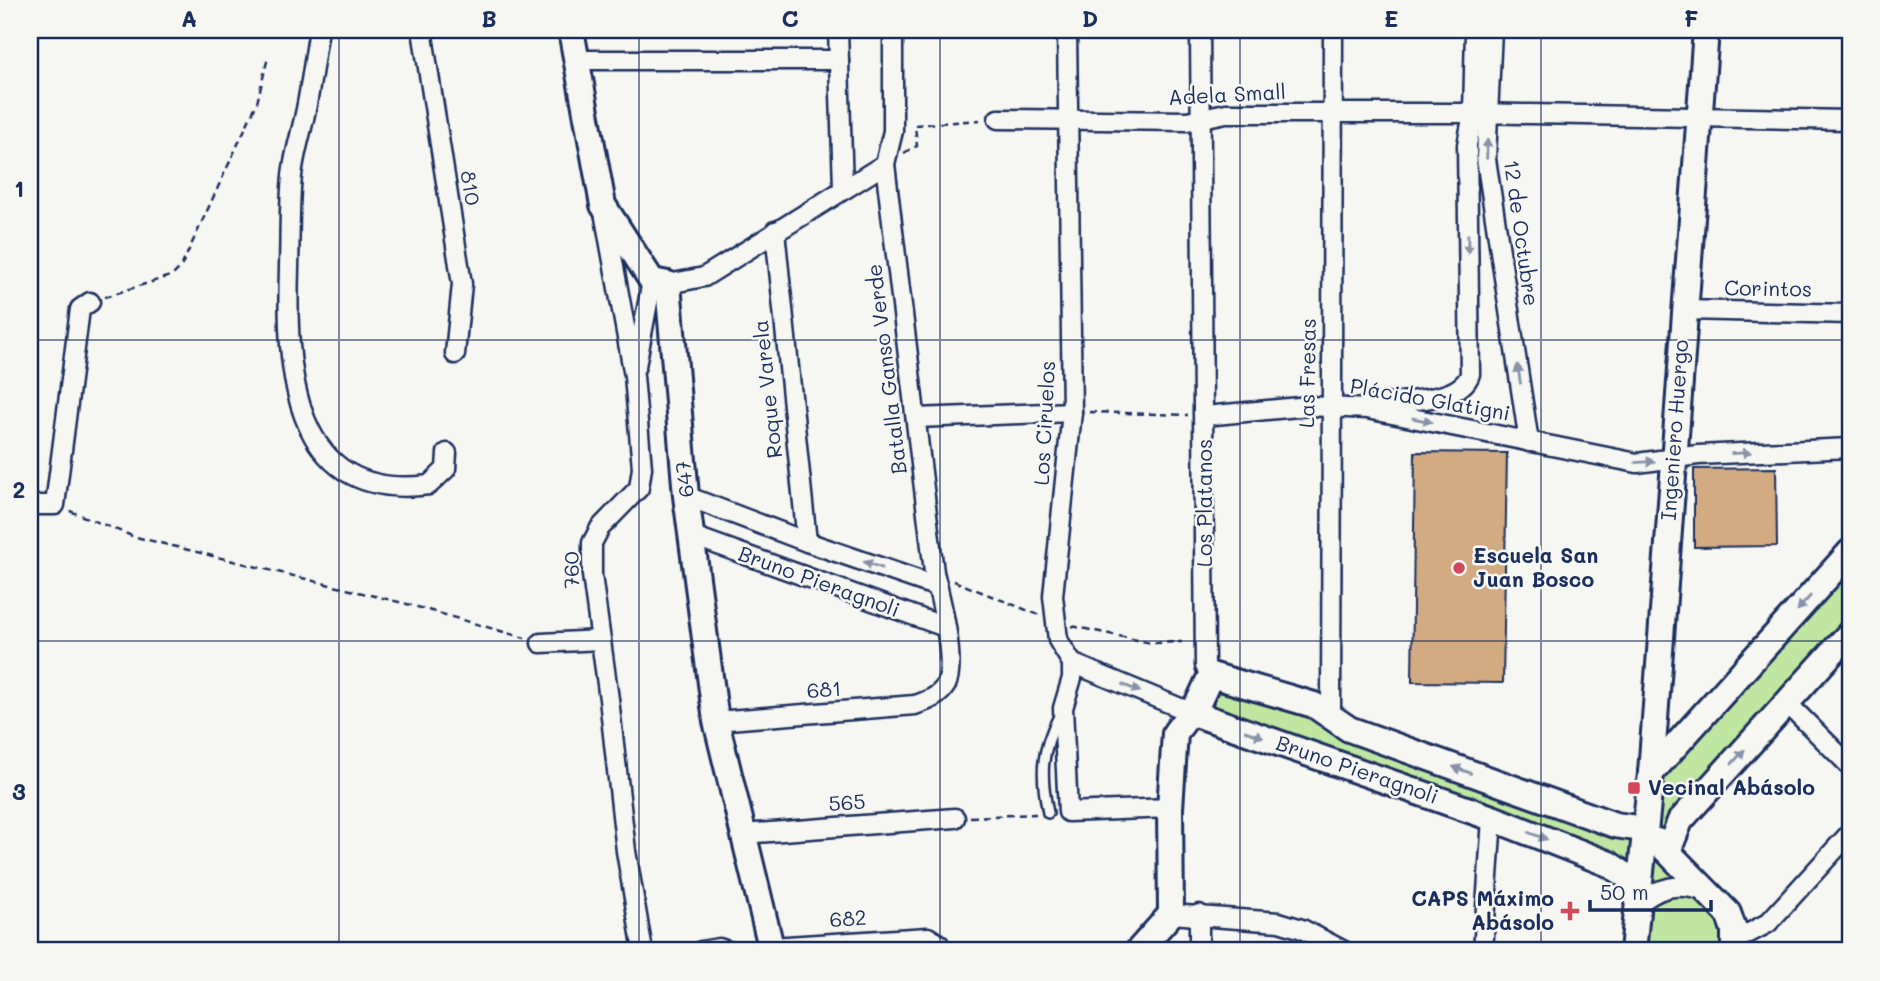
<svg xmlns="http://www.w3.org/2000/svg" width="1880" height="981" font-family="Mali,sans-serif">
	<style>
		.green { fill: #bfe7a2; stroke: #6d8b80; stroke-width: 2 }
		.building { fill: #d2ab83; stroke: #1b2f5e; stroke-width: 2 }
		.lines { fill: none; stroke-linecap: round; stroke-linejoin: round }
		.lane-casing { stroke: #1b2f5e; stroke-width: 14 }
		.street-casing { stroke: #1b2f5e; stroke-width: 23 }
		.secondary-casing { stroke: #1b2f5e; stroke-width: 30 }
		.path { stroke: #1b2f5e; stroke-width: 2.5; stroke-dasharray: 7 5; stroke-linecap: butt }
		.lane { stroke: #f6f6f2; stroke-width: 9 }
		.street { stroke: #f6f6f2; stroke-width: 18 }
		.secondary { stroke: #f6f6f2; stroke-width: 24 }
		.oneway { fill: #8892a8 }
		.grid { fill: none; stroke: #1b2f5e; stroke-width: 2; stroke-opacity: 0.55 }
		.poi-dot { fill: #d1495b; stroke: #f6f6f2; stroke-width: 2.5 }
		.labels { text-anchor: middle; stroke-width: 5; stroke-linejoin: round; paint-order: stroke }
		.street-label { font-size: 21px; fill: #1b2f5e; stroke: #f6f6f2 }
		.poi-label { font-size: 21px; font-weight: bold; fill: #1b2f5e; stroke: #f6f6f2; text-anchor: start }
		.neatline { fill: none; stroke: #1b2f5e; stroke-width: 2.5 }
		.grid-label { font-size: 23px; text-anchor: middle; font-weight: bold; fill: #1b2f5e }
	</style>
	<rect width="100%" height="100%" fill="#f6f6f2"/>
	<filter id="ink" filterUnits="userSpaceOnUse"><feTurbulence type="fractalNoise" baseFrequency=".0143" numOctaves="2"/><feDisplacementMap in="SourceGraphic" scale="14" xChannelSelector="R" yChannelSelector="G"/><feConvolveMatrix kernelMatrix="1 2 1 2 8 2 1 2 1" color-interpolation-filters="sRGB"/></filter>
	<g filter="url(#ink)">
		<path class="green" d="M1850 552V633L1669 849 1740 951H1633L1638 884 1190 712 1211 675 1643 829 1651 773Z"/>
		<g class="building">
			<path d="M1415 452 1507 453 1503 683 1412 682Z"/>
			<path d="M1776 468 1777 546 1694 547V469Z"/>
		</g>
		<g class="lines">
			<g class="lane-casing">
				<path id="lane" d="M1048 813C1040 774 1041 751 1059 716"/>
			</g>
			<g class="street-casing">
				<g id="street">
					<path d="M319 30C314 58 311 86 305 114 301 134 294 155 292 176 289 206 290 237 289 267 286 367 290 503 429 485L446 469 447 453"/>
					<path d="M422 30 462 284 455 354"/>
					<path d="M838 30 843 188"/>
					<path d="M1067 30 1072 412 1053 596 1058 640 1072 663V678L1063 708 1068 812 1170 808"/>
					<path d="M1200 30 1205 666 1211 675"/>
					<path d="M1492 30 1486 159 1529 442"/>
					<path d="M575 60H839"/>
					<path d="M998 119 1187 121 1226 113H1473L1850 120"/>
					<path d="M604 212 634 376 642 468 639 488 600 528 592 543V575L609 699 626 851 643 951"/>
					<path d="M775 231 807 542"/>
					<path d="M668 284 704 277 885 164"/>
					<path d="M1685 310 1850 314"/>
					<path d="M636 366 652 281"/>
					<path d="M1365 407C1394 399 1460 405 1470 374L1467 145 1473 113 1475 30"/>
					<path d="M1205 416 1309 406 1367 409 1637 463 1698 455 1850 448"/>
					<path d="M916 418 1072 412"/>
					<path d="M686 496 807 542 938 587"/>
					<path d="M30 505H55L80 309 90 302"/>
					<path d="M693 536 945 627"/>
					<path d="M541 643 601 640"/>
					<path d="M1072 663 1190 712"/>
					<path d="M1787 703 1850 766"/>
					<path d="M1331 716 1333 30"/>
					<path d="M716 721 915 705C927 701 939 697 946 685 957 663 940 596 934 572L885 164 893 131V30"/>
					<path d="M743 834 955 818"/>
					<path d="M1636 906C1659 886 1678 882 1707 892"/>
					<path d="M1171 914 1279 922 1302 929 1344 951"/>
					<path d="M1734 941 1768 923 1850 833"/>
					<path d="M771 947 928 937 939 944 941 951"/>
					<path d="M701 951 719 948 728 951"/>
					<path d="M1199 951V914"/>
					<path d="M1483 951 1492 818"/>
				</g>
			</g>
			<g class="secondary-casing">
				<g id="secondary">
					<path d="M571 30 603 205 652 281 668 284 686 496 716 721 772 951"/>
					<path d="M1190 712 1492 818 1609 864 1638 884"/>
					<path d="M1651 773 1850 552"/>
					<path d="M1657 841 1728 913 1734 930V951"/>
					<path d="M1669 849 1680 821 1850 633"/>
					<path d="M1138 951 1171 914 1170 808 1175 733 1199 701 1211 675 1314 705 1349 729 1615 825 1643 829"/>
					<path d="M1633 951 1651 773 1706 30"/>
				</g>
			</g>
			<g class="path">
				<path d="M904 153 917 146 915 125 980 120"/>
				<path d="M105 297 173 275 181 267 257 103 268 57"/>
				<path d="M1089 412 1188 415"/>
				<path d="M70 511 132 536 407 604 525 638"/>
				<path d="M954 581 1039 615"/>
				<path d="M1072 626 1151 643 1182 642"/>
				<path d="M970 817 1036 814"/>
			</g>
			<use href="#lane" class="lane"/>
			<use href="#street" class="street"/>
			<use href="#secondary" class="secondary"/>
		</g>
		<defs><path id="oneway-solid" d="M-6-.8H1V-3.2L6.5 0L1 3.2V.8H-6Z" transform="scale(1.75)"/></defs>
		<g class="oneway">
			<use href="#oneway-solid" transform="translate(1487 149) rotate(-88)"/>
			<use href="#oneway-solid" transform="translate(1468 244) rotate(89)"/>
			<use href="#oneway-solid" transform="translate(1519 374) rotate(-99)"/>
			<use href="#oneway-solid" transform="translate(1422 420) rotate(12)"/>
			<use href="#oneway-solid" transform="translate(1741 453) rotate(-3)"/>
			<use href="#oneway-solid" transform="translate(1645 462) rotate(-3)"/>
			<use href="#oneway-solid" transform="translate(873 565) rotate(-161)"/>
			<use href="#oneway-solid" transform="translate(1804 603) rotate(132)"/>
			<use href="#oneway-solid" transform="translate(1131 688) rotate(22)"/>
			<use href="#oneway-solid" transform="translate(1254 734) rotate(19)"/>
			<use href="#oneway-solid" transform="translate(1738 757) rotate(-48)"/>
			<use href="#oneway-solid" transform="translate(1462 770) rotate(-160)"/>
			<use href="#oneway-solid" transform="translate(1538 836) rotate(21)"/>
		</g>
	</g>
	<path class="grid" d="M339 30V951M639 30V951M940 30V951M1240 30V951M1541 30V951M30 340H1850M30 641H1850"/>
	<g class="poi-dot">
		<circle cx="1459" cy="568" r="7"/>
		<rect x="1627" y="781" width="14" height="14" rx="3.5"/>
		<path d="M1566.5 900.5h7v7h7v7h-7v7h-7v-7h-7v-7h7z"/>
	</g>
	<g class="labels">
		<g class="street-label">
			<text transform="translate(1227 95) rotate(-3)" y="7">Adela Small</text>
			<text transform="translate(470 188) rotate(81)" y="7">810</text>
			<text transform="translate(1521 233) rotate(82)" y="7">12 de Octubre</text>
			<text transform="translate(1768 289) rotate(1)" y="7">Corintos</text>
			<text transform="translate(887 369) rotate(-97)" y="7">Batalla Ganso Verde</text>
			<text transform="translate(1308 373) rotate(-89)" y="7">Las Fresas</text>
			<text transform="translate(768 389) rotate(-96)" y="7">Roque Varela</text>
			<text transform="translate(1430 400) rotate(10)" y="7">Plácido Glatigni</text>
			<text transform="translate(1045 423) rotate(-87)" y="7">Los Ciruelos</text>
			<text transform="translate(1675 430) rotate(-86)" y="7">Ingeniero Huergo</text>
			<text transform="translate(685 479) rotate(-96)" y="7">647</text>
			<text transform="translate(1205 503) rotate(-90)" y="7">Los Platanos</text>
			<text transform="translate(572 570) rotate(-91)" y="7">760</text>
			<text transform="translate(819 582) rotate(20)" y="7">Bruno Pieragnoli</text>
			<text transform="translate(824 690) rotate(-4)" y="7">681</text>
			<text transform="translate(1357 770) rotate(19)" y="7">Bruno Pieragnoli</text>
			<text transform="translate(847 803) rotate(-4)" y="7">565</text>
			<text transform="translate(848 919) rotate(-4)" y="7">682</text>
		</g>
		<g class="poi-label">
			<text x="1473" y="563">Escuela San<tspan x="1473" dy="24">Juan Bosco</tspan></text>
			<text x="1648" y="795">Vecinal Abásolo</text>
			<text x="1554" y="906" text-anchor="end">CAPS Máximo<tspan x="1554" dy="24">Abásolo</tspan></text>
		</g>
	</g>
	<rect width="1880" height="981" fill="none" stroke="#f6f6f2" stroke-width="77"/>
	<path d="M1590 900v10h121v-10" fill="none" stroke="#1b2f5e" stroke-width="3.5"/>
	<text x="1600" y="900" font-size="21" fill="#1b2f5e" stroke="#f6f6f2" stroke-width="5" paint-order="stroke">50 m</text>
	<rect x="38" y="38" width="1804" height="904" class="neatline"/>
	<g class="grid-label">
		<text x="189" y="27">A</text>
		<text x="489" y="27">B</text>
		<text x="790" y="27">C</text>
		<text x="1090" y="27">D</text>
		<text x="1391" y="27">E</text>
		<text x="1691" y="27">F</text>
		<text x="19" y="197">1</text>
		<text x="19" y="498">2</text>
		<text x="19" y="800">3</text>
	</g>
</svg>
